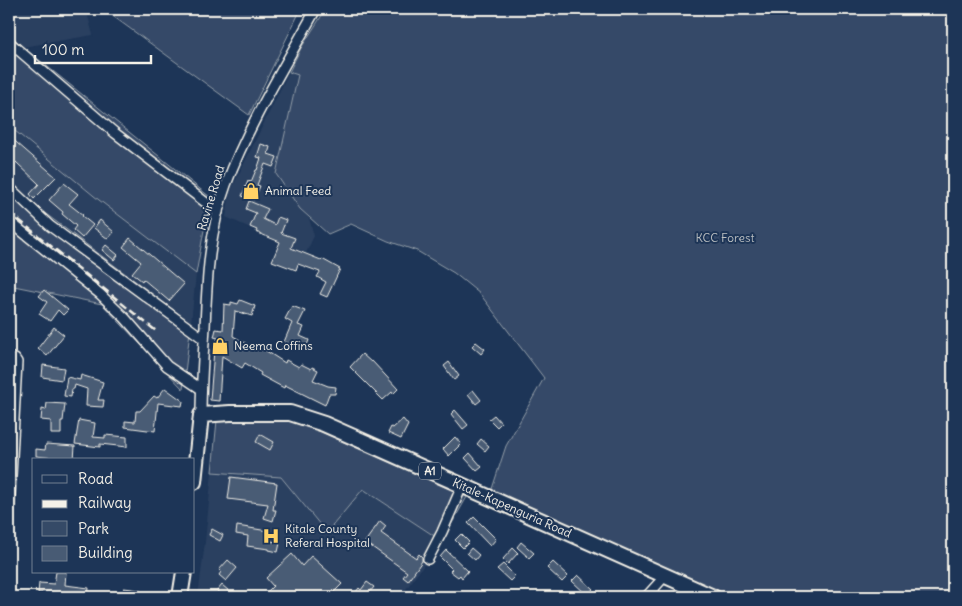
<svg xmlns="http://www.w3.org/2000/svg" width="962" height="606" font-family="Delius,sans-serif">
	<style>
		.built { fill: #2a4060 }
		.green { fill: #354a67; stroke: #949ea8 }
		.building { fill: #485b74; stroke: #f4f1e8 }
		.lines { fill: none; stroke-linecap: round; stroke-linejoin: round }
		.minor-casing { stroke: #f4f1e8; stroke-width: 12 }
		.highway-casing { stroke: #f4f1e8; stroke-width: 18 }
		.minor { stroke: #1d3557; stroke-width: 9 }
		.highway { stroke: #1d3557; stroke-width: 14 }
		.rail { stroke: #f4f1e8; stroke-width: 2.5; stroke-dasharray: 8 4; stroke-linecap: butt }
		.labels { text-anchor: middle; stroke-width: 4; stroke-linejoin: round; paint-order: stroke }
		.shield { fill: #1d3557; stroke: #b4b9bc; stroke-width: 1 }
		.shield-label { font-size: 11px; font-weight: bold; fill: #f4f1e8 }
		.poi-label { font-size: 12px; fill: #f4f1e8; stroke: #1d3557; text-anchor: start }
		.street-label { font-size: 12px; fill: #f4f1e8; stroke: #1d3557 }
		.park-label { font-size: 12px; fill: #bbbfc1; stroke: #1d3557 }
	</style>
	<rect width="100%" height="100%" fill="#1d3557"/>
	<filter id="ink" filterUnits="userSpaceOnUse"><feTurbulence type="fractalNoise" baseFrequency=".02" numOctaves="2"/><feDisplacementMap in="SourceGraphic" scale="10" xChannelSelector="R" yChannelSelector="G"/><feConvolveMatrix kernelMatrix="1 2 1 2 8 2 1 2 1" color-interpolation-filters="sRGB"/></filter>
	<g filter="url(#ink)">
		<g class="built">
			<path d="M9 9H86L93 35 23 47 9 34Z"/>
			<path d="M289 72 298 75 276 174 300 209 309 218 314 236 306 253 226 217 230 192Z"/>
			<path d="M9 126 99 200 196 274 191 323 85 248 34 205 9 181Z"/>
			<path d="M212 472 281 477 321 526 363 489 442 541 400 597H198L205 542Z"/>
		</g>
		<g class="green">
			<path d="M103 9H301L249 115Z"/>
			<path d="M326 9H905L953 16V597H715L489 498 506 446 544 378 480 294 454 273 417 251 388 241 351 224 328 234 300 209 276 174 298 75 289 72 301 48Z"/>
			<path d="M9 33 23 47 210 197 196 274 99 200 9 126Z"/>
			<path d="M9 180 34 205 191 323 183 389 102 304 9 285Z"/>
			<path d="M217 420H294L467 497 442 541 363 489 328 531 321 526 281 477 212 472Z"/>
		</g>
		<g class="building">
			<path d="M9 136 56 177 34 199 30 194 39 184 16 162 9 170Z"/>
			<path d="M261 144 270 147 268 154 277 157 273 167 265 164 257 185 260 186 254 200 242 196 248 181 251 182 256 170H257L261 158 257 157Z"/>
			<path d="M64 183 78 194 69 204 83 215 82 216 93 225 82 238 73 230 76 226 62 214 63 212 49 200Z"/>
			<path d="M249 201 268 209 263 219 275 225 278 217 286 220 281 233 295 238 291 248 321 260 322 259 340 269 327 297 320 294 326 282 317 277 320 272 298 264 296 270 272 261 280 242 256 232 257 230 250 227 256 213 246 209Z"/>
			<path d="M100 220 114 232 108 239 94 228Z"/>
			<path d="M130 238 184 284 169 301 143 279 142 281 132 273 141 262 123 247Z"/>
			<path d="M106 245 118 255 114 260 102 250Z"/>
			<path d="M44 290 68 310 63 315 58 310 50 321 39 314 47 302 39 296Z"/>
			<path d="M240 300 255 306 252 316 235 311 233 336 258 350 260 347 285 363 286 360 299 367 301 364 311 369 312 367 318 370 313 380 328 386 336 387 335 394H329L325 405 285 385 284 388 260 375 261 373 245 363 242 368 222 356 219 401 210 400 214 350 218 338 214 337 216 329 223 330 224 304 231 305V302L238 304Z"/>
			<path d="M292 306 305 311 298 325 304 327 300 336 309 340 306 348 291 342 290 344 284 342 292 323 285 319Z"/>
			<path d="M54 327 64 335 47 356 38 348Z"/>
			<path d="M476 342 485 349 481 354 472 346Z"/>
			<path d="M362 354 371 362 372 361 398 389 393 394 392 392 383 400 350 367Z"/>
			<path d="M449 362 459 376 454 380 444 366Z"/>
			<path d="M43 365 64 368 62 380 42 377Z"/>
			<path d="M81 375 103 382 98 400H104L103 407 86 406 87 389 75 385 74 389H72L71 397 64 396 67 377 80 380Z"/>
			<path d="M165 388 183 401 182 406 158 403 155 431 125 427V421L135 422 136 411H140L154 396 157 398Z"/>
			<path d="M473 390 481 400 476 404 468 394Z"/>
			<path d="M47 403 65 404 63 421H61V434H51V421L41 420 42 409 46 410Z"/>
			<path d="M455 410 468 425 463 429 451 414Z"/>
			<path d="M494 415 501 423 497 427 489 419Z"/>
			<path d="M403 419 408 425 401 439 388 433 391 427 393 428Z"/>
			<path d="M79 420 95 423 93 437 105 438V435L127 437V447L100 444V447L75 444Z"/>
			<path d="M260 434 274 442 270 450 256 442Z"/>
			<path d="M455 437 461 444 449 456 443 449Z"/>
			<path d="M481 439 489 446 485 451 477 444Z"/>
			<path d="M46 444 75 446 74 460 36 456V449L45 450Z"/>
			<path d="M470 453 482 467 477 471 465 458Z"/>
			<path d="M231 477 277 483 273 510H276L273 521 264 518 268 504 228 499Z"/>
			<path d="M474 517 496 539 490 546 468 523Z"/>
			<path d="M380 521 386 526 381 533 416 558 419 554 422 557V561L408 581 403 577 407 572 365 542Z"/>
			<path d="M237 526 268 531 267 540 280 543 278 552 269 550V549L247 546 248 536 236 534Z"/>
			<path d="M212 529 223 535 220 541 209 535Z"/>
			<path d="M461 534 469 542 463 548 455 540Z"/>
			<path d="M521 542 534 553 529 558 517 547Z"/>
			<path d="M471 548 479 555 475 560 467 553Z"/>
			<path d="M513 548 518 553 508 564 503 559Z"/>
			<path d="M446 550 468 571 462 578 460 575 458 577 450 571 452 569 440 557Z"/>
			<path d="M292 554 302 566 311 556 342 584 329 597H262L273 586 266 578Z"/>
			<path d="M228 560 237 568 226 581 219 575 221 572 219 570Z"/>
			<path d="M553 562 568 576 562 582 547 568Z"/>
			<path d="M503 564 515 576 510 581 497 569Z"/>
			<path d="M56 572H66L65 585 89 588 88 597H42V593H38L39 583 54 584Z"/>
			<path d="M578 575 593 589 587 595 572 581Z"/>
			<path d="M367 582 374 587 366 597H352L359 588 361 590Z"/>
			<path d="M222 585 236 597H224L217 591Z"/>
			<path d="M124 588 140 590 139 597H123Z"/>
		</g>
		<g class="lines">
			<g class="minor-casing">
				<g id="minor">
					<path d="M9 42 115 133 218 212"/>
					<path d="M9 187 50 226 204 339"/>
					<path d="M9 221 100 294 125 318 167 366 201 389"/>
					<path d="M9 357 15 359 17 362 9 514"/>
					<path d="M201 415C201 386 203 357 205 327 207 279 209 231 226 185 248 125 285 65 316 9"/>
					<path d="M428 559 442 532 462 486"/>
					<path d="M646 597 665 576"/>
				</g>
			</g>
			<g class="highway-casing">
				<g id="highway">
					<path d="M194 482 201 415 230 413H290L324 424 367 443 713 597"/>
					<path d="M180 597 184 572"/>
				</g>
			</g>
			<use href="#minor" class="minor"/>
			<use href="#highway" class="highway"/>
			<path class="rail" d="M9 212 156 331"/>
		</g>
	</g>
	<defs>
		<g id="shop-bare" transform="scale(1.35)"><path d="M-5-2.5h2.3a2.7 3.5 0 0 1 5.4 0H5L5.5 6h-11ZM-1.5-2.5h3a1.5 2.3 0 0 0-3 0Z" fill="#ffd166" stroke="#1d3557" stroke-width="2.5" paint-order="stroke"/></g>
		<g id="hospital-bare" transform="scale(1.35)"><path d="M-5-5h3v3.5h4V-5h3V5h-3V1.5h-4V5h-3Z" fill="#ffd166" stroke="#1d3557" stroke-width="2.5" paint-order="stroke"/></g>
	</defs>
	<g fill-rule="evenodd">
		<use href="#shop-bare" x="251" y="191"/>
		<use href="#shop-bare" x="220" y="346"/>
		<use href="#hospital-bare" x="271" y="536"/>
	</g>
	<g class="labels">
		<rect class="shield" x="419" y="462.5" width="22" height="17" rx="4"/>
		<g class="shield-label">
			<text x="430" y="475">A1</text>
		</g>
		<g class="poi-label">
			<text x="265" y="195">Animal Feed</text>
			<text x="234" y="350">Neema Coffins</text>
			<text x="285" y="533">Kitale County<tspan x="285" dy="14">Referal Hospital</tspan></text>
		</g>
		<g class="street-label">
			<text transform="translate(211 198) rotate(-73)" y="4">Ravine Road</text>
			<text transform="translate(512 508) rotate(24)" y="4">Kitale-Kapenguria Road</text>
		</g>
		<g class="park-label">
			<text x="725" y="242">KCC Forest</text>
		</g>
	</g>
	<rect width="962" height="606" fill="none" stroke="#1d3557" stroke-width="30"/>
	<rect x="15" y="15" width="932" height="576" fill="none" stroke="#f4f1e8" stroke-width="2" filter="url(#ink)"/>
	<rect x="32" y="458" width="162" height="115" fill="#1d3557" stroke="#738091"/>
	<rect x="42" y="475" width="25" height="8" fill="#1d3557" stroke="#738091"/>
	<text x="78" y="484" font-size="15" fill="#f4f1e8">Road</text>
	<rect x="42" y="500" width="25" height="8" fill="#f4f1e8" stroke="#738091"/>
	<text x="78" y="508" font-size="15" fill="#f4f1e8">Railway</text>
	<rect x="42" y="521" width="25" height="15" fill="#354a67" stroke="#738091"/>
	<text x="78" y="534" font-size="15" fill="#f4f1e8">Park</text>
	<rect x="42" y="546" width="25" height="15" fill="#485b74" stroke="#738091"/>
	<text x="78" y="558" font-size="15" fill="#f4f1e8">Building</text>
	<path d="M35 55v8h116v-8" fill="none" stroke="#f4f1e8" stroke-width="2.5"/>
	<text x="42" y="55" font-size="15" fill="#f4f1e8" stroke="#1d3557" stroke-width="4" paint-order="stroke">100 m</text>
</svg>
